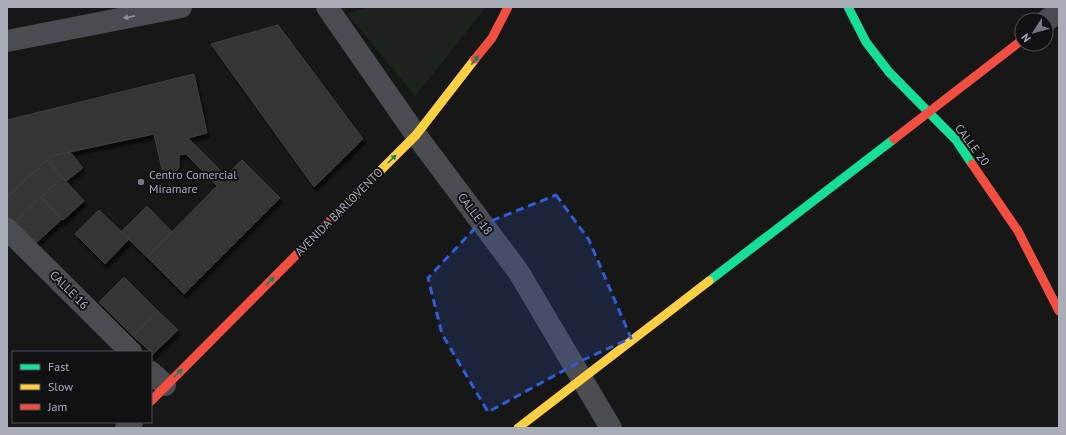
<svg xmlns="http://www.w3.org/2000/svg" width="1066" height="435" font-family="'PT Sans',sans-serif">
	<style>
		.green { fill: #1d241e }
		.building { fill: #353536; stroke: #3f4043; filter: url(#shadow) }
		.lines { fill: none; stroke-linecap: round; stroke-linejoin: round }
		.street { stroke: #4b4c50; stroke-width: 22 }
		.fast { stroke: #16e098; stroke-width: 9 }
		.slow { stroke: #ffcf43; stroke-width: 9 }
		.jam { stroke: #f24e42; stroke-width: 9 }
		.oneway { fill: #8c9099 }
		.oneway2 { fill: #14835c }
		.marked { fill: #325cd3; fill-opacity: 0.2; stroke: #325cd3; stroke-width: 3; stroke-dasharray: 8 5; stroke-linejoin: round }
		.poi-dot { fill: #757880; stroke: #111113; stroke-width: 1.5 }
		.labels { text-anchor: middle; stroke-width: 4; stroke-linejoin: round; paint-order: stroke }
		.street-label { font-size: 12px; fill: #a8adb8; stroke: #111113 }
		.poi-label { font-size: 12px; fill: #a8adb8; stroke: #111113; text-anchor: start }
	</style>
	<defs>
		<filter id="shadow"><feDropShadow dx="2.5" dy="4.5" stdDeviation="1" flood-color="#0009"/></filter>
	</defs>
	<rect width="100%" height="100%" fill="#171717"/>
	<path class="green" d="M371 7H486L415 96 347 13Z"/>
	<g class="building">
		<path d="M278 25 363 139 314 187 211 44Z"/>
		<path d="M194 74 207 133 188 138 226 176 242 160 280 198 184 294 147 257 217 186 186 154 179 155V168L176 171 169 173 162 169 154 134 51 156 7 197V120Z"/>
		<path d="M70 152 83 168 66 181 47 160 51 156Z"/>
		<path d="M47 160 62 177 14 223 7 216V197Z"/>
		<path d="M62 177 84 201 63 220 41 197Z"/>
		<path d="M41 197 62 219 34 245 14 223Z"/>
		<path d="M147 206 172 232 147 257 121 232Z"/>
		<path d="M99 210 129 239 105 264 75 234Z"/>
		<path d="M124 277 158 311 133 336 99 302Z"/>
		<path d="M158 311 178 330 152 355 151 352 133 336Z"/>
	</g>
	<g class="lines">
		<g class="street">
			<path d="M327 7 416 135 518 271 611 428"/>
			<path d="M1046 21 1059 11"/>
			<path d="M7 41 181 7"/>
			<path d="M7 229 131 352"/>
			<path d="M151 372 165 385"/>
			<path d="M126 428 132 422"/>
		</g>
		<g class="fast">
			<path d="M848 7 866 42 889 72 956 140 972 164"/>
			<path d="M709 281 894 139"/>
		</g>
		<g class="slow">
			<path d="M335 216 416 135 475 59"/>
			<path d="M518 428 709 281"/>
		</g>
		<g class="jam">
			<path d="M475 59 492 38 508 7"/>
			<path d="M894 139 1022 40"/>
			<path d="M972 164 1018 231 1059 311"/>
			<path d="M151 401 335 216"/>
		</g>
	</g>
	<defs><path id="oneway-solid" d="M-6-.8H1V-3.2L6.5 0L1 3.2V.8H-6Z"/></defs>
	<use class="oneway" href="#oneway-solid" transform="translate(129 17) rotate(169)"/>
	<g class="oneway2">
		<use href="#oneway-solid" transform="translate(475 60) rotate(-52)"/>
		<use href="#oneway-solid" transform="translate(392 159) rotate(-45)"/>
		<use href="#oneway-solid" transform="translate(270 281) rotate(-45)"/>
		<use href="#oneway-solid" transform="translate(178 373) rotate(-45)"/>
	</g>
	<path class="marked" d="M556 195 589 240 631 338 583 360 488 412 442 334 428 278 476 227Z"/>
	<circle class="poi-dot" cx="141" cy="182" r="4"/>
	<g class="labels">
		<g class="street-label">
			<text transform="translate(972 145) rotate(53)" y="4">CALLE 20</text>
			<text transform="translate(339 212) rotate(-45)" y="4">AVENIDA BARLOVENTO</text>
			<text transform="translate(475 214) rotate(53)" y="4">CALLE 18</text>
			<text transform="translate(69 290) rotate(45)" y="4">CALLE 16</text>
		</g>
		<g class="poi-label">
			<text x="149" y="179">Centro Comercial<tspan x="149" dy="14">Miramare</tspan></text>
		</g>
	</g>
	<rect width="1066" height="435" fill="none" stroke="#a8adb8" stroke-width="16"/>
	<rect x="12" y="351" width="140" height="72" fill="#111113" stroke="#4d4f55"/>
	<rect x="20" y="364" width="20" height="6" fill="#16e098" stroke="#4d4f55"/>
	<text x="48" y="371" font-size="12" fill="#a8adb8">Fast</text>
	<rect x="20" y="384" width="20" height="6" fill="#ffcf43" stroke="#4d4f55"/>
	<text x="48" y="391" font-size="12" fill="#a8adb8">Slow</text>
	<rect x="20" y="404" width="20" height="6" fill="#f24e42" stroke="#4d4f55"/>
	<text x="48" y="411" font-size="12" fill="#a8adb8">Jam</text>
	<g transform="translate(1034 32) rotate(234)"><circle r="19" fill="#111113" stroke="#4d4f55"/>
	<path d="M0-3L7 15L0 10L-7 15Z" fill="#757880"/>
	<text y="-6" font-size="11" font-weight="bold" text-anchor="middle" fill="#a8adb8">N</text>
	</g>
</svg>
